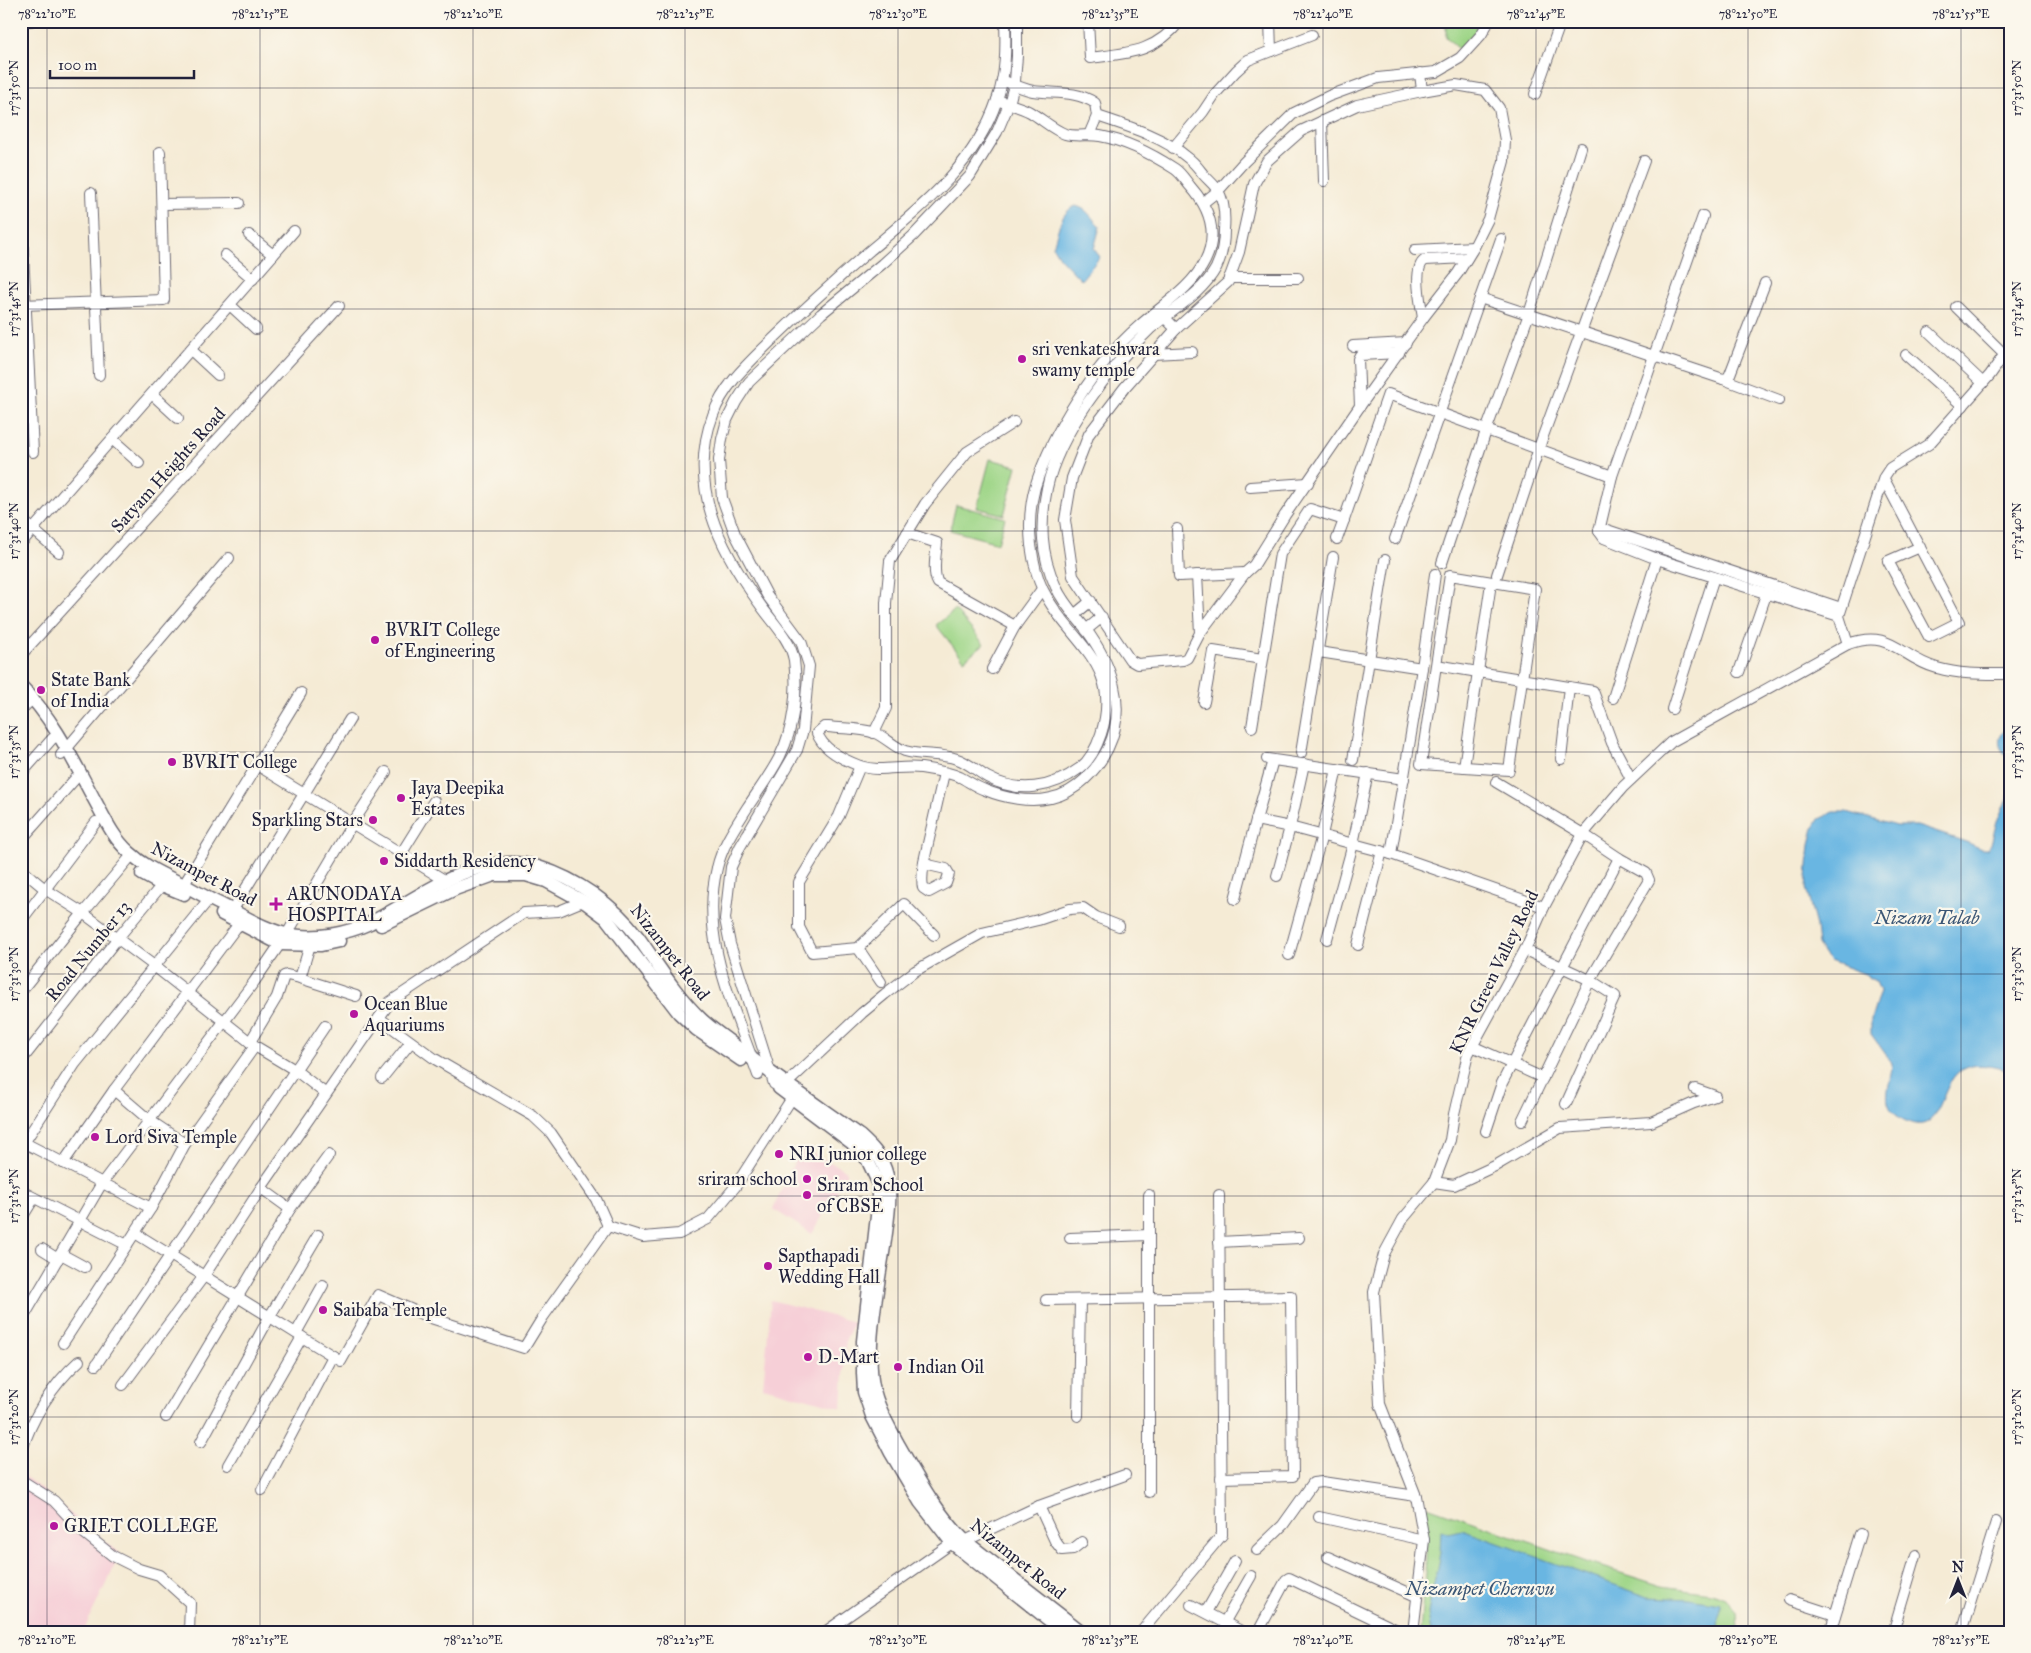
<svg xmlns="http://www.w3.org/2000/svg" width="2031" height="1653" font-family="'IM FELL Great Primer',serif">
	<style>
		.built { fill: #f6cfd7 }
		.green { fill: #9ed587; stroke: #607c61 }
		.water { fill: #69b6e2; stroke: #466c8e }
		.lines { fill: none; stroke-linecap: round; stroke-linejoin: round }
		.minor-casing { stroke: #6c6871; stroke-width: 12 }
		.major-casing { stroke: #6c6871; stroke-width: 15 }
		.minor { stroke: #fff; stroke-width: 10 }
		.major { stroke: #fff; stroke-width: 12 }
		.ticks { fill: none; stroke: #22223b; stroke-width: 1; stroke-opacity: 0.45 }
		.poi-dot { fill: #b5179e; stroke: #fbf7ec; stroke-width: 2 }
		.labels { text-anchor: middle; stroke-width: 4.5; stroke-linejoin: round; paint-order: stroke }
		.poi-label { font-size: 18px; fill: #22223b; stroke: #fbf7ec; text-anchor: start }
		.street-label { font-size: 18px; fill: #22223b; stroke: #fbf7ec }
		.water-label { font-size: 19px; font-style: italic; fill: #3b5675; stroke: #fbf7ec }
		.neatline { fill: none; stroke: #22223b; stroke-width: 2 }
		.ticks-label { font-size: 12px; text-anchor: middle; fill: #22223b }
	</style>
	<rect width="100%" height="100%" fill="#fbf7ec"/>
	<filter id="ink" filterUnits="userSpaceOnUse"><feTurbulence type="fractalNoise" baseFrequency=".02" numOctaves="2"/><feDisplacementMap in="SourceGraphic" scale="10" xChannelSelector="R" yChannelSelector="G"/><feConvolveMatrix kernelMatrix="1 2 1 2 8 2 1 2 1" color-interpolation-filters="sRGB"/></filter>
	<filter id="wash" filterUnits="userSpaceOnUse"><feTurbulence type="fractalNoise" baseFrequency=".0096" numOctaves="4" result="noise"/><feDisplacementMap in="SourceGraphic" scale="20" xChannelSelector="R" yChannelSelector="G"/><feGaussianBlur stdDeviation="1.12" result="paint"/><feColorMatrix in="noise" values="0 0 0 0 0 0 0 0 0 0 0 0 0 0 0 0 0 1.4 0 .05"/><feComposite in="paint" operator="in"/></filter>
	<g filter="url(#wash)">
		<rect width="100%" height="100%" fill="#f5ebd5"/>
		<g class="built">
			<path d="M801 1147 847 1171 843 1181 812 1234 773 1209Z"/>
			<path d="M771 1300 854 1322 846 1339 842 1408 763 1387Z"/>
			<path d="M21 1473 120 1554 83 1632H21Z"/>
		</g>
		<g class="green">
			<path d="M1446 21H1480L1475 32 1459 49 1446 37Z"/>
			<path d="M990 459 1017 466 1004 515 977 508Z"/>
			<path d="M956 505 1005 518 998 543 950 530Z"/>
			<path d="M955 610 984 644 964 660 936 625Z"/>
			<path d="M1427 1506 1592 1564 1662 1586 1711 1593 1725 1598 1737 1613 1738 1632H1420L1426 1561Z"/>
		</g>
		<g class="water">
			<path d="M1076 206C1090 210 1090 218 1100 226L1094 249 1100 257 1081 280 1059 257 1053 247C1057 234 1061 210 1076 206Z"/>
			<path d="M2010 727V757C1996 750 1996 734 2010 727Z"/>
			<path d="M2010 793V1071C1994 1067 1976 1061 1961 1070 1938 1085 1943 1140 1904 1120 1876 1106 1892 1086 1892 1063L1871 1034V1020L1880 991 1876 982 1865 974 1830 961 1825 956 1818 945 1816 926 1806 888 1810 844 1814 828 1819 819 1834 812H1846L1897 826H1917L1969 843 1981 849H1987L1991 844 1997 821Z"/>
			<path d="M1441 1530 1449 1533 1462 1530 1648 1597 1690 1599 1720 1604 1719 1632H1431L1428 1613 1440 1553Z"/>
		</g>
	</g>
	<g filter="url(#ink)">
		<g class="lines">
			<g class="minor-casing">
				<g id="minor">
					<path d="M28 21H31"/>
					<path d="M1088 21 1090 58C1127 53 1155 53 1180 21"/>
					<path d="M1270 21 1271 51 1312 35"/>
					<path d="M1535 94 1561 21"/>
					<path d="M997 100C1008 104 1021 107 1030 112 1042 119 1052 129 1065 134 1076 137 1088 134 1100 136 1127 141 1152 154 1175 169 1181 173 1185 180 1190 186 1209 207 1219 233 1205 261 1192 288 1161 306 1139 326 1096 363 1052 432 1035 487 1030 505 1029 526 1031 545 1033 560 1036 576 1043 590 1068 642 1124 663 1101 734 1097 746 1090 760 1080 768 1052 789 1018 794 987 777 977 771 967 762 957 759 940 753 922 756 905 751 894 747 885 737 875 733 861 728 843 729 828 727H824L817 733C823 750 844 760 860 766 880 773 901 765 921 768 934 770 948 772 960 777 968 781 976 787 985 790 1004 798 1030 803 1051 798 1076 793 1097 770 1108 748 1128 706 1111 663 1085 628 1074 614 1063 603 1056 587 1040 553 1040 523 1047 488 1058 435 1111 365 1150 329 1172 310 1202 294 1216 268 1222 256 1224 244 1224 230 1225 218 1225 202 1218 191 1215 185 1208 180 1203 174 1199 169 1194 162 1188 158 1164 137 1127 126 1097 116L1095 103C1075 90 1055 94 1033 91 1023 89 1012 84 1002 80"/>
					<path d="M1322 121 1324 181"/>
					<path d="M1089 135 1097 116"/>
					<path d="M1173 148 1203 112 1215 94 1236 71 1248 60 1271 51"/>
					<path d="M91 193 99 375"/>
					<path d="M1204 202 1218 191 1244 162 1294 113 1329 96 1378 78 1436 72 1460 58 1481 35 1489 21"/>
					<path d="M162 204 239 203"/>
					<path d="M21 212 33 452"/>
					<path d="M249 235 273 255"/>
					<path d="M1415 250 1474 247"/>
					<path d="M225 255 253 279"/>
					<path d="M1229 278H1298"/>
					<path d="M1480 298 1723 379 1728 378 1730 374 1765 283"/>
					<path d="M21 305 164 300 160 152"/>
					<path d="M230 305 256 329"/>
					<path d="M1956 307 2009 359"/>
					<path d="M1165 318 1176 329 1125 387 1089 434 1072 478 1065 520 1073 576 1130 660 1137 664 1183 660 1187 658 1200 633 1245 573 1254 565 1285 515 1360 406 1423 318 1458 273 1474 247 1488 219 1504 161 1505 140 1499 108 1485 90 1456 85 1422 91 1420 73"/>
					<path d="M1423 318C1421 304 1412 268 1425 260L1467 258"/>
					<path d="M1176 329 1228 282 1239 252 1254 184 1267 161 1301 131 1357 105 1422 91"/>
					<path d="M1929 332 1983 383"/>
					<path d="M1353 346 1406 343"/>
					<path d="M191 350 218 375"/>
					<path d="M1153 354 1192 352"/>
					<path d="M1906 355 1963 406"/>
					<path d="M1723 379 1779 400"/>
					<path d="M152 394 178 418"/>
					<path d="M1360 406 1358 359 1360 355 1399 353"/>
					<path d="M112 439 139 463"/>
					<path d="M1884 479 1959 622 1929 637 1888 561 1920 547"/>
					<path d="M1250 487 1308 483"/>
					<path d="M21 519 59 552"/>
					<path d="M1344 520 1388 394 1612 476"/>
					<path d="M1177 529 1179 576 1245 573"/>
					<path d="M1599 531 1612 476 1703 216"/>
					<path d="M1599 531 1604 538 1657 559 1839 616"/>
					<path d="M1599 531 1607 530 1841 608"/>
					<path d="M907 533 937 543C936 554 932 573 938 583L1015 626"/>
					<path d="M1395 539 1501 239"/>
					<path d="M21 543 294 231"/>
					<path d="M1442 563 1486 431 1529 314 1581 148"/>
					<path d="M1435 574 1422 668 1391 854 1544 907"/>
					<path d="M1197 575 1200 633"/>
					<path d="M1497 575 1543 436 1644 161"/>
					<path d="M1074 615 1091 601"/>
					<path d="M1086 630 1102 617"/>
					<path d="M1848 644 1839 616 1884 477 1890 468 1929 444 1990 375 2004 355 2010 360"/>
					<path d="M1319 652 1422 668"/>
					<path d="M21 655 339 306"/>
					<path d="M1436 665 1421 764 1509 770 1535 589 1450 575 1436 665C1488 674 1541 682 1593 691L1612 743 1631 779"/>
					<path d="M992 669 1015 626 1042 589"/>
					<path d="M1739 672 1767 592"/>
					<path d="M1613 698 1657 559"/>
					<path d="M1204 702 1213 651 1262 659"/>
					<path d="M1672 709 1714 577"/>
					<path d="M21 710 33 698"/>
					<path d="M1252 727 1280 554 1310 509 1344 520 1337 539"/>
					<path d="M874 733 886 708V603L890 561 925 504 967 452 1014 422"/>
					<path d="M1301 753 1333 557"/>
					<path d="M61 755 229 558"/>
					<path d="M1267 759 1404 779"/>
					<path d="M1561 759 1569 687"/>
					<path d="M1353 760 1385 560"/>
					<path d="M257 765 446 881"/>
					<path d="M860 766 839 816 799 882V927L812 952 858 948 904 904 934 935"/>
					<path d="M1464 767 1491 583"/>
					<path d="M21 774 52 739 58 735"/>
					<path d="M1496 782 1583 834 1619 858 1646 873 1649 880 1590 980 1525 950"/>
					<path d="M1256 820 1273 760"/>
					<path d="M21 840 75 779"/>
					<path d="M401 854 434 801"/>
					<path d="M924 864 946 869 949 874 946 883 929 892 923 888C921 879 923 870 924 861L944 773"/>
					<path d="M21 869 45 889 83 913 153 965 255 1046 295 1070 326 1094"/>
					<path d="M1277 876 1290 827 1304 764"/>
					<path d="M180 891 301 693"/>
					<path d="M1235 899 1256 820 1290 827 1391 854"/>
					<path d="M229 916 350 719"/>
					<path d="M21 921 96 822"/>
					<path d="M287 934 352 824 386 772"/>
					<path d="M1327 939 1353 844 1368 773"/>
					<path d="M310 945 300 978 356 996"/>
					<path d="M1358 945 1382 851"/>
					<path d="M858 948 881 982"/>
					<path d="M1289 955 1322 835 1337 769"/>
					<path d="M21 991 83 913 132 855"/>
					<path d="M379 1018 435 1059 533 1116 551 1133 596 1199 608 1226"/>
					<path d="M250 1042 277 997 284 976 287 975 300 978"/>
					<path d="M1472 1046 1543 1078"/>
					<path d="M21 1061 117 939 166 880"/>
					<path d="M758 1075C735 1009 699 939 717 868 722 846 735 827 747 808 758 791 771 774 780 756 794 728 798 691 794 660 790 638 771 621 759 603 719 548 687 484 713 415 724 384 751 361 773 339 804 309 836 280 868 252 919 209 975 166 997 100 1006 74 1006 48 1005 21"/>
					<path d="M382 1078 411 1042"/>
					<path d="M774 1084 730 944 725 919 731 867 740 847 797 750 803 730 809 666 801 641 767 595 735 534 722 498 719 460 722 439 727 420 736 402 749 382 821 314 882 264 913 236 970 176 997 132 1009 104 1015 81 1017 56V21"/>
					<path d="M782 1088 862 1013 885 994 915 971 982 933 1038 920 1070 909 1083 908 1096 917 1119 926"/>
					<path d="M1522 1121 1590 980 1615 996 1566 1104"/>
					<path d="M1486 1131 1502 1083 1619 858"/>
					<path d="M21 1141 151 1208"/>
					<path d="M24 1143 75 1064 209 899"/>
					<path d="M185 1144 149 1120 114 1090 244 917"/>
					<path d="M63 1163 114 1090"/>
					<path d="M1434 1182 1454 1185 1495 1166 1560 1128 1651 1122 1694 1103 1715 1096 1695 1089"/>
					<path d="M261 1188 290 1209"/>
					<path d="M21 1191 127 1245"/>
					<path d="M1149 1195V1492"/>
					<path d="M21 1219 34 1198"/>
					<path d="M135 1233 302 1337 228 1465"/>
					<path d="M1070 1238 1149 1235"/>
					<path d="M1219 1242 1299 1238"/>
					<path d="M42 1249 58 1259"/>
					<path d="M61 1254 85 1267"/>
					<path d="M1046 1300 1291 1296 1293 1476 1221 1478"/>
					<path d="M26 1313 102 1183 254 982 280 944"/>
					<path d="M296 1333 323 1285"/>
					<path d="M63 1343 151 1208 185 1144 255 1046"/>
					<path d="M333 1356 341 1361 378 1295 431 1318 524 1348 543 1317 608 1226 643 1237 679 1234 708 1219 735 1187 792 1098"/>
					<path d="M96 1365 325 1026"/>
					<path d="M123 1385 204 1276 261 1188 390 1002 524 913 559 911 583 901"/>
					<path d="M1078 1416 1080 1300"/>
					<path d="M166 1417 290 1209 329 1155"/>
					<path d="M201 1442 270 1316 318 1235"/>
					<path d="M21 1453C31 1419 52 1385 79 1361"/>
					<path d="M21 1480 54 1501 84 1533 113 1556 139 1569 159 1575 190 1603 189 1632"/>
					<path d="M262 1490 333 1356 302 1337"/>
					<path d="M1039 1506 1055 1541 1062 1550 1073 1549 1082 1542"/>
					<path d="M1319 1517 1424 1540"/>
					<path d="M1257 1550 1283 1525 1313 1483 1322 1482 1416 1496"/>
					<path d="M1328 1557 1416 1596"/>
					<path d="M1789 1600 1835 1615"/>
					<path d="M1191 1605 1243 1632"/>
					<path d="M1206 1612 1235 1561"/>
					<path d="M1224 1623 1251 1576"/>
					<path d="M825 1632 952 1543 965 1541 1039 1506 1125 1475"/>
					<path d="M1141 1632 1222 1535 1219 1195"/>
					<path d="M1258 1632 1286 1580 1289 1578 1401 1632"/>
					<path d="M1413 1632 1424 1540 1416 1496 1380 1404 1374 1292 1384 1254 1403 1219 1434 1182 1450 1140 1454 1114 1468 1054 1525 950 1544 907 1583 834 1623 787 1671 742 1848 644C1891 628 1900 658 1937 668 1961 675 1985 674 2010 674"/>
					<path d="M1830 1632 1860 1534"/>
					<path d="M1893 1632 1916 1555"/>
					<path d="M1962 1632 1996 1522"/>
				</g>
			</g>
			<g class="major-casing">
				<g id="major">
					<path d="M21 686C53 718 73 760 94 799 104 817 113 838 129 852 146 868 164 875 184 885 197 892 209 899 222 905 242 915 269 932 291 935 317 939 346 934 370 923 421 897 477 849 538 867 577 879 614 905 638 937 658 965 675 994 700 1018 710 1028 723 1036 734 1045 775 1077 818 1106 860 1136 871 1146 880 1155 885 1169 893 1191 888 1217 885 1240 879 1281 865 1346 873 1386 877 1406 888 1425 897 1442 917 1477 936 1513 965 1541L1082 1632"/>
					<path d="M142 874 162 885 184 894"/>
					<path d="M222 914 280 944 321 945 339 941"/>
					<path d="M381 925 455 889 494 875H526L546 881 586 903 606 918 679 1013 696 1029 741 1060"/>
					<path d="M779 1088 852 1143 867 1159 878 1182V1207L863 1341V1373L864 1392 872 1416 891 1453 920 1502 952 1543 1064 1632"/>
				</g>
			</g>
			<use href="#minor" class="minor"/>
			<use href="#major" class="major"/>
		</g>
	</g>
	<path class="ticks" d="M47 21V1632M260 21V1632M473 21V1632M685 21V1632M898 21V1632M1110 21V1632M1323 21V1632M1536 21V1632M1748 21V1632M1961 21V1632M21 88H2010M21 309H2010M21 531H2010M21 752H2010M21 974H2010M21 1196H2010M21 1417H2010"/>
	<g class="poi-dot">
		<circle cx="1022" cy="359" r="5"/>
		<circle cx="375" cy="640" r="5"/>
		<circle cx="41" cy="690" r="5"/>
		<circle cx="172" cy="762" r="5"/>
		<circle cx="401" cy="798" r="5"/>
		<circle cx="373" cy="820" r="5"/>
		<circle cx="384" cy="861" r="5"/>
		<path d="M273.5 896.5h5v5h5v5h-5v5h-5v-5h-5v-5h5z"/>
		<circle cx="354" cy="1014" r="5"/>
		<circle cx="95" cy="1137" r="5"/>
		<circle cx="779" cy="1154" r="5"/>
		<circle cx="807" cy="1179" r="5"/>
		<circle cx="807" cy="1195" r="5"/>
		<circle cx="768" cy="1266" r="5"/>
		<circle cx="323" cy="1310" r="5"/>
		<circle cx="808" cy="1357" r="5"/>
		<circle cx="898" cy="1367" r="5"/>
		<circle cx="54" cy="1526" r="5"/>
	</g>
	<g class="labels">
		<g class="poi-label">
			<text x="1032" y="355">sri venkateshwara<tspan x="1032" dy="21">swamy temple</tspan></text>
			<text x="385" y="636">BVRIT College<tspan x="385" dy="21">of Engineering</tspan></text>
			<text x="51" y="686">State Bank<tspan x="51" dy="21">of India</tspan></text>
			<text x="182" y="768">BVRIT College</text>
			<text x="411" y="794">Jaya Deepika<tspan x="411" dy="21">Estates</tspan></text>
			<text x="363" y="826" text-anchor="end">Sparkling Stars</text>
			<text x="394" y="867">Siddarth Residency</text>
			<text x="287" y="900">ARUNODAYA<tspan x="287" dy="21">HOSPITAL</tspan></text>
			<text x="364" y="1010">Ocean Blue<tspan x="364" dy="21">Aquariums</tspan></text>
			<text x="105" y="1143">Lord Siva Temple</text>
			<text x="789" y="1160">NRI junior college</text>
			<text x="797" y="1185" text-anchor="end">sriram school</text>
			<text x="817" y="1191">Sriram School<tspan x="817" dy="21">of CBSE</tspan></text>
			<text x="778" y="1262">Sapthapadi<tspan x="778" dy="21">Wedding Hall</tspan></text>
			<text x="333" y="1316">Saibaba Temple</text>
			<text x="818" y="1363">D-Mart</text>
			<text x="908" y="1373">Indian Oil</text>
			<text x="64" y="1532">GRIET COLLEGE</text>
		</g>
		<g class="street-label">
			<text transform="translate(168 470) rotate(-48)" y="6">Satyam Heights Road</text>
			<text transform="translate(204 874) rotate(28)" y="6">Nizampet Road</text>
			<text transform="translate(88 951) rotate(-51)" y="6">Road Number 13</text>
			<text transform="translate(670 952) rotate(52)" y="6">Nizampet Road</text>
			<text transform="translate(1494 972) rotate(-64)" y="6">KNR Green Valley Road</text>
			<text transform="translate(1018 1559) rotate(39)" y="6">Nizampet Road</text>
		</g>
		<g class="water-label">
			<text x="1927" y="924">Nizam Talab</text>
			<text x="1480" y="1595">Nizampet Cheruvu</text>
		</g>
	</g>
	<rect width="2031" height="1653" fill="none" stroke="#fbf7ec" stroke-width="55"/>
	<g transform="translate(1958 1580)" stroke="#fbf7ec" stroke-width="4" paint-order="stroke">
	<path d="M0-4L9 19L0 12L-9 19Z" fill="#22223b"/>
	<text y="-8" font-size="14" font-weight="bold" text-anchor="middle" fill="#22223b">N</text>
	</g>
	<path d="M50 70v8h144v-8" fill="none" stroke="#22223b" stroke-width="2.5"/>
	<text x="58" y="70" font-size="15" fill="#22223b" stroke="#fbf7ec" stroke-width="4" paint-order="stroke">100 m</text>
	<rect x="28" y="28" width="1976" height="1598" class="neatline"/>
	<g class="ticks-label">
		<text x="47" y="18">78°22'10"E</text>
		<text x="260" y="18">78°22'15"E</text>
		<text x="473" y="18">78°22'20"E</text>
		<text x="685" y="18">78°22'25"E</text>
		<text x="898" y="18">78°22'30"E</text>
		<text x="1110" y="18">78°22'35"E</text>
		<text x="1323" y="18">78°22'40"E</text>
		<text x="1536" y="18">78°22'45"E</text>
		<text x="1748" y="18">78°22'50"E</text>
		<text x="1961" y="18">78°22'55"E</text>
		<text transform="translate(14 88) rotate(-90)" y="4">17°31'50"N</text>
		<text transform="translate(2017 88) rotate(-90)" y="4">17°31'50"N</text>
		<text transform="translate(14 309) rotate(-90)" y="4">17°31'45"N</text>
		<text transform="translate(2017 309) rotate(-90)" y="4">17°31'45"N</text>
		<text transform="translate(14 531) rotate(-90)" y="4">17°31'40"N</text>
		<text transform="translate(2017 531) rotate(-90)" y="4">17°31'40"N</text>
		<text transform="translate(14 752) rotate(-90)" y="4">17°31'35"N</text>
		<text transform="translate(2017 752) rotate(-90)" y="4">17°31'35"N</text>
		<text transform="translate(14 974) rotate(-90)" y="4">17°31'30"N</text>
		<text transform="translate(2017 974) rotate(-90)" y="4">17°31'30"N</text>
		<text transform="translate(14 1196) rotate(-90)" y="4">17°31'25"N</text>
		<text transform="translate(2017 1196) rotate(-90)" y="4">17°31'25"N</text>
		<text transform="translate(14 1417) rotate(-90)" y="4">17°31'20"N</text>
		<text transform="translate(2017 1417) rotate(-90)" y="4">17°31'20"N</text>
		<text x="47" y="1644">78°22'10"E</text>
		<text x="260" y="1644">78°22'15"E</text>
		<text x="473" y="1644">78°22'20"E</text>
		<text x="685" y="1644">78°22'25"E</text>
		<text x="898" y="1644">78°22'30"E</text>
		<text x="1110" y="1644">78°22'35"E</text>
		<text x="1323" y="1644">78°22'40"E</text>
		<text x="1536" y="1644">78°22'45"E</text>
		<text x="1748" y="1644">78°22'50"E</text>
		<text x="1961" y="1644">78°22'55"E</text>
	</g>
</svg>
